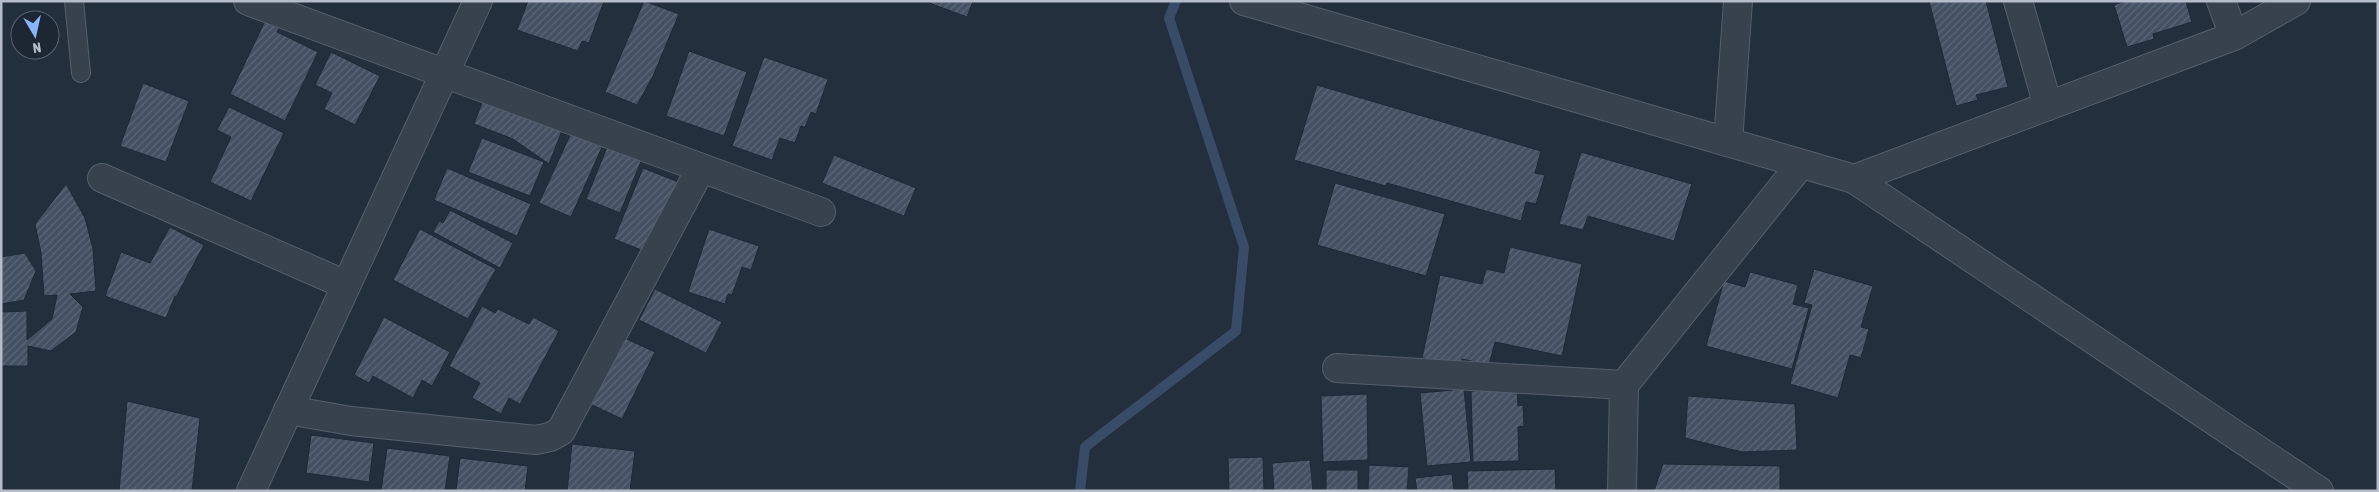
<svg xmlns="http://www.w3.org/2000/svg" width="2379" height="492" font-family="'Asap Condensed',sans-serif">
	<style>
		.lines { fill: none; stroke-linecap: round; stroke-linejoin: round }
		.stream { stroke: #394c67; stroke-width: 10 }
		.building { fill: url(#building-hatch); stroke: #1f2835 }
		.service-casing { stroke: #565f6c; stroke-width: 20 }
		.minor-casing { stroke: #565f6c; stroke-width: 30 }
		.service { stroke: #38414e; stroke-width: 18 }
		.minor { stroke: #38414e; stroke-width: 28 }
	</style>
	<defs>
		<pattern id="building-hatch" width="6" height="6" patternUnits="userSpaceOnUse" patternTransform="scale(1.25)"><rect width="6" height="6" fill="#455162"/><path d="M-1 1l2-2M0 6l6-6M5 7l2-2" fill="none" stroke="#5d6877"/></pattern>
	</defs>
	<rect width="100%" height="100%" fill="#242f3e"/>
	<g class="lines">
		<path class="stream" d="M1080 491 1085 447 1236 331 1244 247 1169 18 1176 1"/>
	</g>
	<g class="building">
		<path d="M528 1H604L589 43 582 41 578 51 517 30Z"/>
		<path d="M644 1 679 14 653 76 637 105 605 92Z"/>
		<path d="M924 1H973L967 17Z"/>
		<path d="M1929 1H1986L2008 87 1976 95 1978 100 1956 106Z"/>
		<path d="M2125 1H2188L2186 2 2192 22 2153 34 2154 39 2127 47 2114 5Z"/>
		<path d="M266 19 280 26 277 32 318 52 285 121 230 94Z"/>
		<path d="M689 51 747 72 724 136 666 116Z"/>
		<path d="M331 52 380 76 355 125 324 109 332 93 315 85Z"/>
		<path d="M764 57 828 79 816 114 811 112 805 127 801 126 795 143 780 138 772 160 732 146Z"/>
		<path d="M143 83 189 101 166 162 120 146Z"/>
		<path d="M1317 85 1541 151 1535 173 1545 175 1536 204 1526 202 1521 221 1387 183 1386 186 1294 160Z"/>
		<path d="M486 92 565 123 549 164 513 139 474 124Z"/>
		<path d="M229 107 284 133 251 201 210 182 231 137 217 130Z"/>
		<path d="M571 133 602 147 571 217 539 203Z"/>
		<path d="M482 138 544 162 530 196 468 172Z"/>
		<path d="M610 140 644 154 620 213 586 199Z"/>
		<path d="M1581 152 1692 184 1674 241 1588 216 1583 230 1559 224Z"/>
		<path d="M834 155 916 188 904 216 822 183Z"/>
		<path d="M447 168 531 204 517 236 434 200Z"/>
		<path d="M643 168 681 183 651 254 614 239Z"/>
		<path d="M1335 183 1445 214 1426 276 1317 245Z"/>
		<path d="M66 184 85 218 93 249 96 291 70 294 83 307 76 332 51 351 28 346V366H1V312L27 311V340L52 319 57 295 44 296 41 253 35 224Z"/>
		<path d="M450 210 513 243 500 268 433 232 439 221 443 223Z"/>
		<path d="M170 227 204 245 176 297 175 296 166 318 105 296 121 252 150 263Z"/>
		<path d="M420 229 496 269 468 319 393 280Z"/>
		<path d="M709 229 759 246 751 270 742 267 732 295 728 294 725 304 688 292Z"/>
		<path d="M1510 247 1582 264 1562 356 1495 342 1489 365 1462 359 1461 366 1422 358 1440 275 1482 284 1486 269 1504 273Z"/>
		<path d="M25 253 36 271 24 300 1 304V257Z"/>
		<path d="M1814 269 1873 286 1861 327 1869 329 1861 358 1850 355 1838 398 1790 384 1812 305 1804 303Z"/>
		<path d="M1750 272 1798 285 1793 304 1809 308 1792 369 1706 346 1724 281 1745 287Z"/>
		<path d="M655 289 722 322 706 353 639 320Z"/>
		<path d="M482 306 495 313 498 309 529 324 533 317 559 331 520 404 509 398 501 414 472 398 480 383 449 366Z"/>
		<path d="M384 317 450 352 432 386 422 380 413 398 373 376 369 383 354 375Z"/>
		<path d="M620 336 655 352 622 419 588 403Z"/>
		<path d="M1464 389 1471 462 1427 466 1420 393Z"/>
		<path d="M1517 389 1518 406 1523 405 1524 426 1518 427 1519 461 1473 462 1471 391Z"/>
		<path d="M1367 394 1368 460 1323 462 1321 396Z"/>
		<path d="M1688 396 1795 404 1797 450 1742 452 1685 438Z"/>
		<path d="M127 401 200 418 192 491H119Z"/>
		<path d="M311 435 374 443 369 482 306 473Z"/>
		<path d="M572 444 635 451 630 491H567Z"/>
		<path d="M387 448 450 456 445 491H381Z"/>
		<path d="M1263 457 1264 491H1229L1228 458Z"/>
		<path d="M460 458 528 466 525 491H456Z"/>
		<path d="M1310 460 1313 491H1274L1272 463Z"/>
		<path d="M1663 464 1780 466V491H1654Z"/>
		<path d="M1369 465 1409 467 1407 491H1368Z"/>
		<path d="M1555 469 1556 491H1468L1467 471Z"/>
		<rect x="1326" y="470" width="32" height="21"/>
		<path d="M1452 474 1454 491H1417L1415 478Z"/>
	</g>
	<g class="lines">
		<g class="service-casing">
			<path id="service" d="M74 1 81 73"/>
		</g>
		<g class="minor-casing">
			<g id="minor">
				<path d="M248 1 821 212"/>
				<path d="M1244 1 1854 179 2319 491"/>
				<path d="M2018 1 2048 106"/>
				<path d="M2234 36 2296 1"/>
				<path d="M1728 142 1738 1"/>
				<path d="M102 178 346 285"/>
				<path d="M1854 179 2234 36 2221 1"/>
				<path d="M1337 368 1624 385"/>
				<path d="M288 410 351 421 536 440 550 437 561 431 701 168"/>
				<path d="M251 491 478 1"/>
				<path d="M1622 491 1624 385 1801 164"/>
			</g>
		</g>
		<use href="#service" class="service"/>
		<use href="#minor" class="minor"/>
	</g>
	<rect width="2379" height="492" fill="none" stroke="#b4bcc9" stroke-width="5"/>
	<g transform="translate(35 35) rotate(171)"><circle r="24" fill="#1d2633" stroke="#59626f"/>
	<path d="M0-4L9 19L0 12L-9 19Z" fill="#8ab4f8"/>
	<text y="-8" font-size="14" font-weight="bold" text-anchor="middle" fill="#b4bcc9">N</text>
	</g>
</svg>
